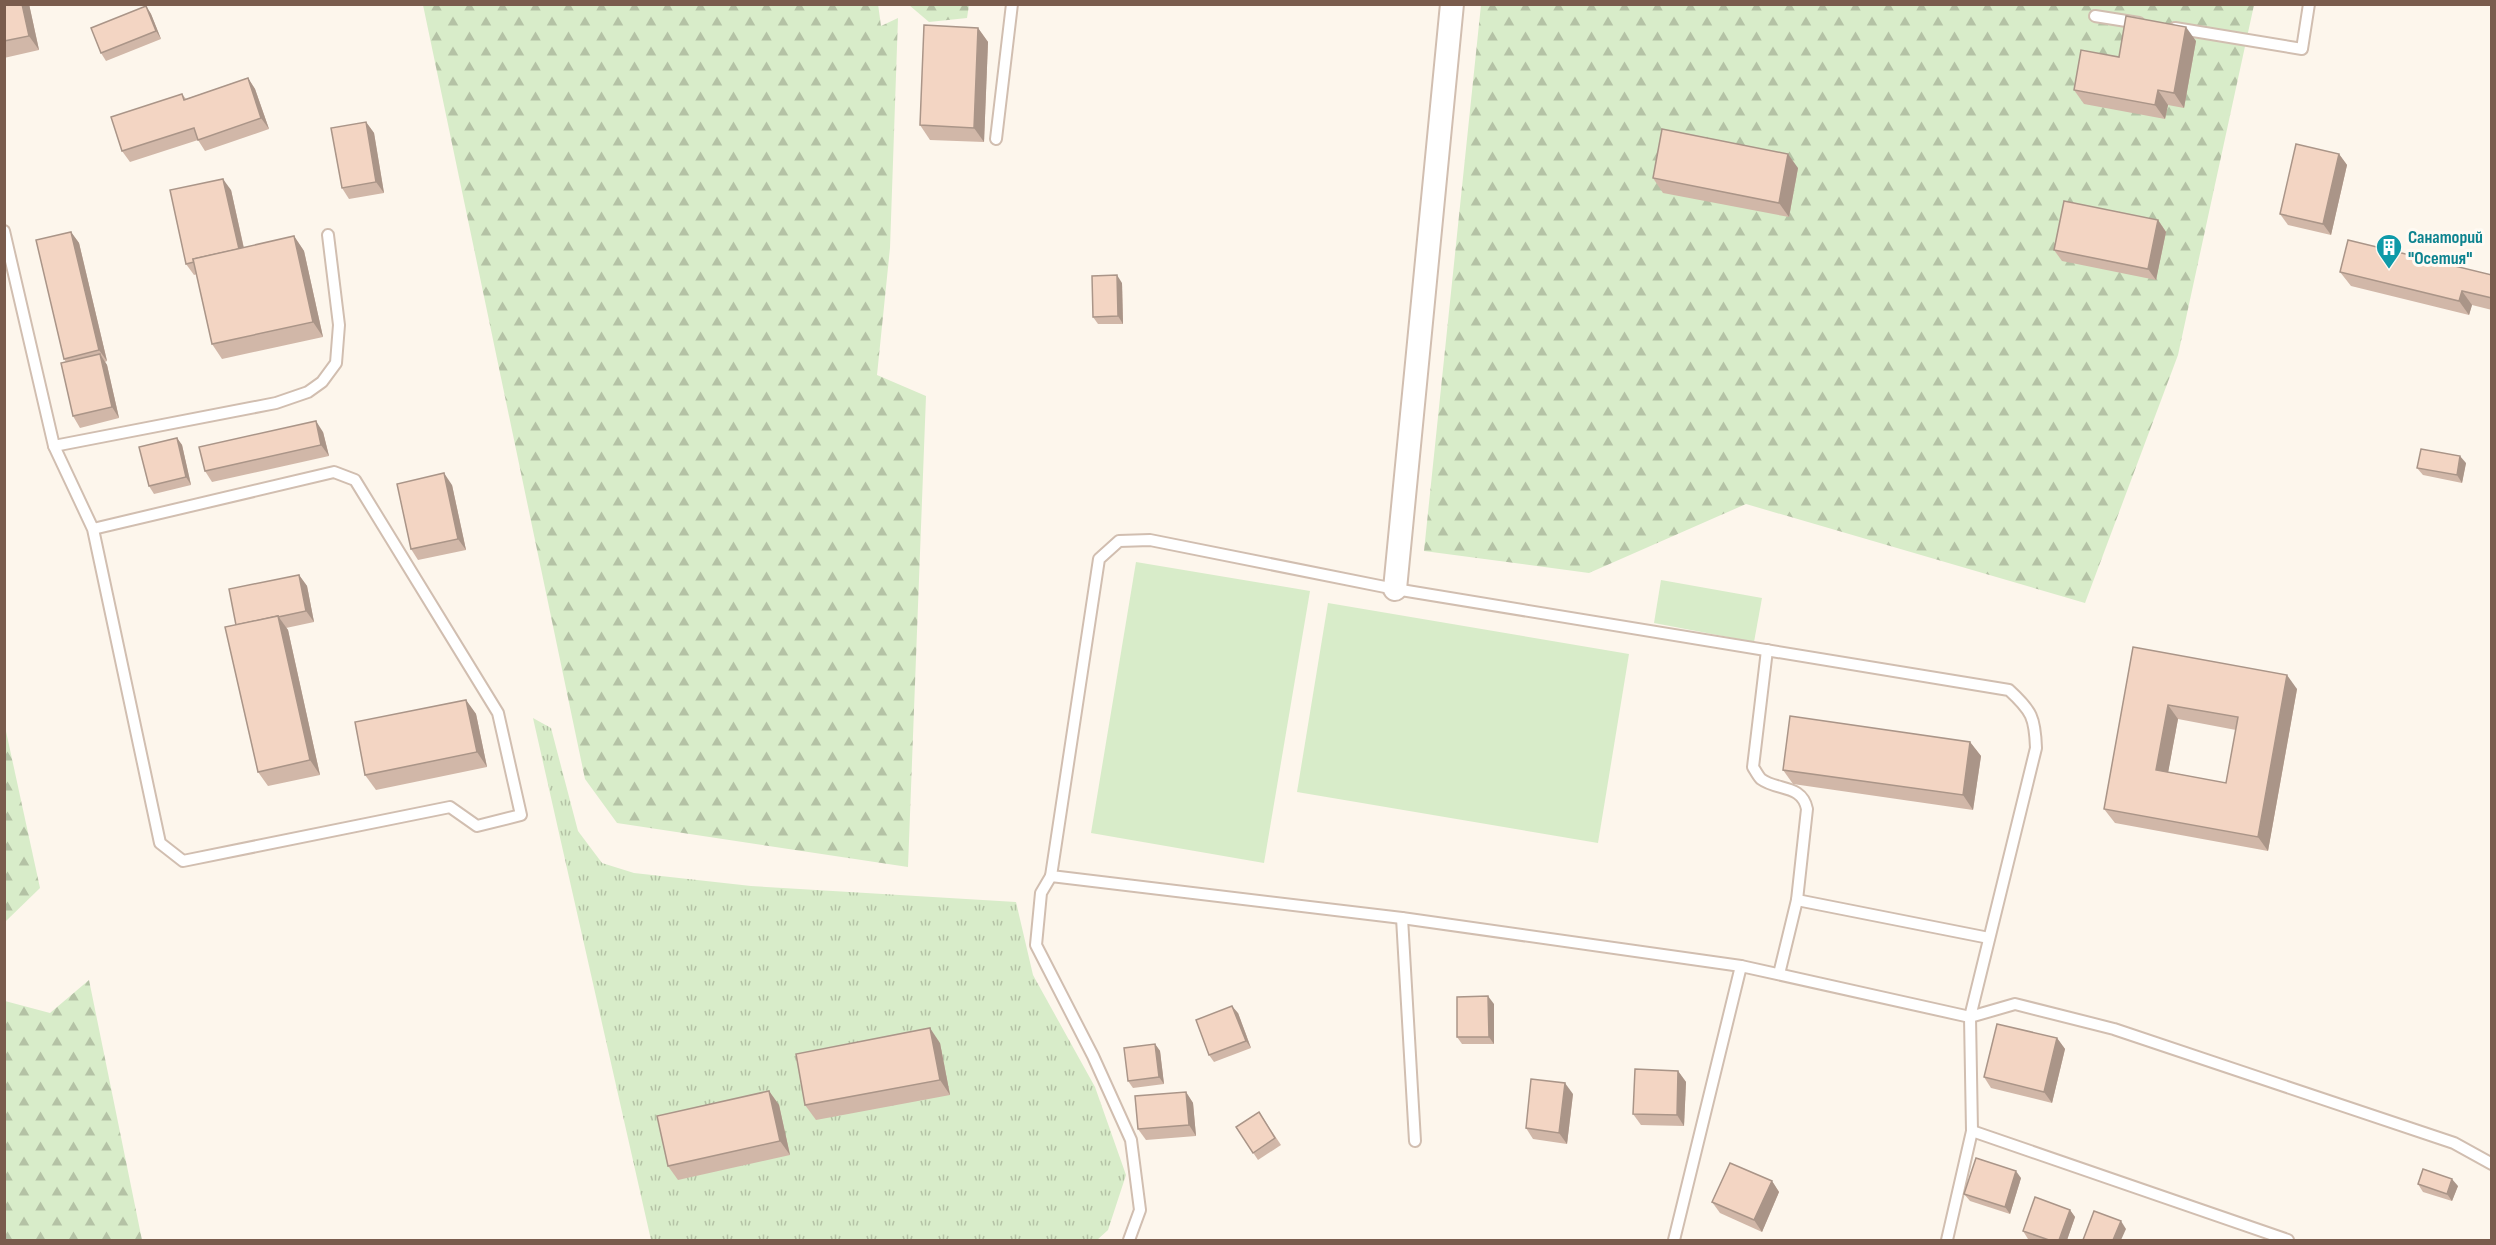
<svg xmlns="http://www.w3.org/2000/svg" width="2496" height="1245" font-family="'Sofia Sans Condensed',sans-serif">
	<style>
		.grass { fill: url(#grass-tufts) }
		.forest { fill: url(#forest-firs) }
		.garden { fill: #d8ecc9 }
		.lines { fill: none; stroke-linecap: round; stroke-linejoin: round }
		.lane-casing { stroke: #d1beb0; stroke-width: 14 }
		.street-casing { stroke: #d1beb0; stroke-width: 26 }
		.lane { stroke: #fff; stroke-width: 10 }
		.street { stroke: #fff; stroke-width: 22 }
		.wall { fill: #d1b7a8; fill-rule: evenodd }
		.shaded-wall { fill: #aa9588 }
		.building { fill: #f3d5c3; stroke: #aa9588; stroke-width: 1.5; fill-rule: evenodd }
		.labels { text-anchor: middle; stroke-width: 6; stroke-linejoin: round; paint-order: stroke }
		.culture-label { font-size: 18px; font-weight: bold; fill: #0d838f; stroke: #fffaf3; text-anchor: start }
	</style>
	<defs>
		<pattern id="grass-tufts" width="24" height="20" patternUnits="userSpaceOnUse" patternTransform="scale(1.5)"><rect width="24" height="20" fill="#d8ecc9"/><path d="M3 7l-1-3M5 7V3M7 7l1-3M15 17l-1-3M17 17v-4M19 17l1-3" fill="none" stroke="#b4c2a5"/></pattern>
		<pattern id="forest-firs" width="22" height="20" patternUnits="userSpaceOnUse" patternTransform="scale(1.5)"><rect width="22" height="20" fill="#d8ecc9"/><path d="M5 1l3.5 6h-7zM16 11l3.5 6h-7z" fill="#b4c2a5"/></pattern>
	</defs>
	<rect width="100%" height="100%" fill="#fdf6ec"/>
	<path class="grass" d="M533 718 551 728 578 831 602 863 634 873 751 886 1016 902 1033 975 1095 1087 1126 1175 1108 1230 1097 1240H651Z"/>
	<g class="forest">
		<path d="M878 4 881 26 898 18 890 248 877 375 926 396 908 867 617 823 585 779 423 5Z"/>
		<path d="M909 5H969L967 18 929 22Z"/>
		<path d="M1481 5H2254L2178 355 2085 603 1746 504 1589 573 1424 551Z"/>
		<path d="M4 722 40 888 5 922H4Z"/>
		<path d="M89 980 142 1240H5V1001L50 1013Z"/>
	</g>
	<g class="garden">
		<path d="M1136 562 1310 591 1264 863 1091 833Z"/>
		<path d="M1661 580 1762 598 1754 642 1654 623Z"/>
		<path d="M1328 603 1629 654 1598 843 1297 792Z"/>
	</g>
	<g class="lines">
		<g class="lane-casing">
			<g id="lane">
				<path d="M2095 16 2139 23"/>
				<path d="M2175 28 2302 49 2309 4"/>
				<path d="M996 139 1012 4"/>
				<path d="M4 231 54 446 93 529 160 843 183 861 450 807 477 826 521 815 498 713 355 480 334 472 93 529"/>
				<path d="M54 446 276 403 308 392 322 382 336 363 339 325 328 235"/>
				<path d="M1767 650 1753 767C1755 770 1758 776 1761 779 1777 791 1802 784 1807 809L1797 900 1779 974"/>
				<path d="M1051 876 1041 893 1036 945 1093 1056 1131 1140 1140 1210 1129 1240"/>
				<path d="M1797 900 1989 938"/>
				<path d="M1402 918 1415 1141"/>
				<path d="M1741 966 1402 918 1051 876 1099 559 1119 541 1150 540 1395 589 2009 690C2032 711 2035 718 2036 748L1970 1017 1972 1131 1947 1240"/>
				<path d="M1972 1131 2288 1240"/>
				<path d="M1674 1240 1741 966 1970 1017 2015 1004 2114 1029 2454 1143 2492 1164"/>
			</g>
		</g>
		<g class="street-casing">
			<path id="street" d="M1395 589 1452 4"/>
		</g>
		<use href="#lane" class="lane"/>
		<use href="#street" class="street"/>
	</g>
	<g class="wall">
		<path d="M4 4H29L39 50 4 58Z"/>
		<path d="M146 6 151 14 161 39 106 61 101 53Z"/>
		<path d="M978 28 988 42 984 142 930 140 920 125Z"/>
		<path d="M2196 41 2184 108 2168 105 2165 119 2084 104 2074 90 2119 57Z"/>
		<path d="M248 78 255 89 269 129 205 151 198 140 130 162 122 151 182 94 186 99Z"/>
		<path d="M366 122 374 133 384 193 349 199 342 188Z"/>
		<path d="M2339 154 2347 165 2331 235 2288 225 2280 214Z"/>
		<path d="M1798 168 1789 217 1663 193 1653 178Z"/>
		<path d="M231 190 244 248 294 236 304 251 323 337 222 359 212 344 197 274 194 275 186 264Z"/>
		<path d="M2158 220 2166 232 2156 280 2062 261 2054 250Z"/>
		<path d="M71 232 79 243 107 361 105 362 107 365 119 418 80 428 73 416 66 362 64 359Z"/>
		<path d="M2340 272 2492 275V310L2472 305 2469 315 2351 286Z"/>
		<path d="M1122 283 1123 324H1098L1093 317Z"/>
		<path d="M323 432 329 456 212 482 205 471Z"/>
		<path d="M177 438 182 445 191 485 154 494 149 486Z"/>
		<path d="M2466 463 2462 483 2423 475 2417 468Z"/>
		<path d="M452 485 466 550 418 560 411 549Z"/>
		<path d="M299 575 307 586 314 622 286 628 288 630 320 775 268 786 258 772 236 625Z"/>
		<path d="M2133 647 2297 689 2268 851 2115 823 2104 809ZM2178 719 2236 730 2226 783 2168 772Z"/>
		<path d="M466 700 476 714 487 767 376 790 365 775Z"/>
		<path d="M1970 742 1981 756 1973 810 1793 784 1783 770Z"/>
		<path d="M1494 1004V1044H1462L1457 1037Z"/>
		<path d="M1238 1013 1251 1048 1214 1062 1209 1055Z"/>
		<path d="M2057 1038 2065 1049 2052 1103 1991 1088 1984 1077Z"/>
		<path d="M940 1043 950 1095 816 1120 805 1105Z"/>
		<path d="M1155 1044 1160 1051 1164 1084 1133 1088 1128 1081Z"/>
		<path d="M1678 1071 1686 1082 1684 1126 1641 1125 1633 1114Z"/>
		<path d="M769 1091 779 1105 790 1155 678 1180 668 1166Z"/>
		<path d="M1186 1092 1193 1103 1196 1136 1146 1140 1138 1129Z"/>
		<path d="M1573 1094 1567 1144 1533 1139 1526 1128Z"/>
		<path d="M1259 1112 1281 1145 1258 1160 1236 1127Z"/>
		<path d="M2021 1178 2010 1214 1970 1201 1964 1194Z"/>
		<path d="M1772 1181 1779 1192 1762 1232 1720 1213 1712 1202Z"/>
		<path d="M2418 1184 2458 1186 2452 1201 2423 1192Z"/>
		<path d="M2070 1210 2075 1217 2067 1240H2033L2028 1239 2023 1231Z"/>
	</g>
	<g class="shaded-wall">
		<path d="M22 4H29L39 50 29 36Z"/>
		<path d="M146 6 151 14 161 39 156 31Z"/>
		<path d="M2186 27 2196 41 2184 108 2174 93Z"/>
		<path d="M978 28 988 42 984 142 974 128Z"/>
		<path d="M248 78 255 89 269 129 261 118Z"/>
		<path d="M2158 90 2168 105 2165 119 2155 105Z"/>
		<path d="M366 122 374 133 384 193 376 182Z"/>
		<path d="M1788 154 1798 168 1789 217 1779 203Z"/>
		<path d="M2339 154 2347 165 2331 235 2323 224Z"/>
		<path d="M223 179 231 190 247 263 239 252Z"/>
		<path d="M2158 220 2166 232 2156 280 2148 269Z"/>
		<path d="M71 232 79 243 107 361 99 350Z"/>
		<path d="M294 236 304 251 323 337 313 322Z"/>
		<path d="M1117 275 1122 283 1123 324 1118 316Z"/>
		<path d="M2462 291 2472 305 2469 315 2459 301Z"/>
		<path d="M100 354 107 365 119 418 112 407Z"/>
		<path d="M316 421 323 432 329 456 321 445Z"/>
		<path d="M177 438 182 445 191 485 186 477Z"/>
		<path d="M2460 456 2466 463 2462 483 2457 475Z"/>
		<path d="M444 473 452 485 466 550 458 539Z"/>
		<path d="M299 575 307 586 314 622 306 611Z"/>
		<path d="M278 616 288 630 320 775 310 760Z"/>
		<path d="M2287 675 2297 689 2268 851 2258 837Z"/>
		<path d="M466 700 476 714 487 767 477 752Z"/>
		<path d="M2168 705 2178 719 2166 784 2156 770Z"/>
		<path d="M1970 742 1981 756 1973 810 1963 795Z"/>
		<path d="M1488 996 1494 1004V1044L1489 1037Z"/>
		<path d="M1232 1006 1238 1013 1251 1048 1246 1041Z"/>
		<path d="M930 1028 940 1043 950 1095 940 1080Z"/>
		<path d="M2057 1038 2065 1049 2052 1103 2044 1092Z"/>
		<path d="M1155 1044 1160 1051 1164 1084 1159 1077Z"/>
		<path d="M1678 1071 1686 1082 1684 1126 1677 1115Z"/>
		<path d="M1565 1083 1573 1094 1567 1144 1559 1133Z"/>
		<path d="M769 1091 779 1105 790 1155 780 1141Z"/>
		<path d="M1186 1092 1193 1103 1196 1136 1189 1125Z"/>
		<path d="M2016 1171 2021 1178 2010 1214 2005 1207Z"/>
		<path d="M2452 1179 2458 1186 2452 1201 2447 1194Z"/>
		<path d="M1772 1181 1779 1192 1762 1232 1754 1220Z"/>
		<path d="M2070 1210 2075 1217 2067 1240H2059Z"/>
		<path d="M2121 1221 2126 1229 2121 1240H2113Z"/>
	</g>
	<g class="building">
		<path d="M4 4H22L29 36 4 41Z"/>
		<path d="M146 6 156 31 101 53 91 28Z"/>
		<path d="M2126 16 2186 27 2174 93 2158 90 2155 105 2074 90 2081 50 2119 57Z"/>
		<path d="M924 25 978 28 974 128 920 125Z"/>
		<path d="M248 78 261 118 198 140 194 128 122 151 111 117 182 94 184 100Z"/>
		<path d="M366 122 376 182 342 188 331 128Z"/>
		<path d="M1662 129 1788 154 1779 203 1653 178Z"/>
		<path d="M2296 144 2339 154 2323 224 2280 214Z"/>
		<path d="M223 179 239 249 193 259 194 262 186 264 170 190Z"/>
		<path d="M2064 201 2158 220 2148 269 2054 250Z"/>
		<path d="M71 232 99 350 64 359 36 240Z"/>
		<path d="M294 236 313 322 212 344 193 259Z"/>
		<path d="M2348 240 2492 275V298L2462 291 2459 301 2340 272Z"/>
		<path d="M1117 275 1118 316 1093 317 1092 276Z"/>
		<path d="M100 354 112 407 73 416 61 363Z"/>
		<path d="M316 421 321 445 205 471 199 447Z"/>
		<path d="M177 438 186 477 149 486 139 447Z"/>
		<path d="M2421 449 2460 456 2457 475 2417 468Z"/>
		<path d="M444 473 458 539 411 549 397 484Z"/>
		<path d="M299 575 306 611 278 617V616L236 625 229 589Z"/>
		<path d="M278 616 310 760 258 772 225 627Z"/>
		<path d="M2133 647 2287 675 2258 837 2104 809ZM2168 705 2238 717 2226 783 2156 770Z"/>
		<path d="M466 700 477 752 365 775 355 722Z"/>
		<path d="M1790 716 1970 742 1963 795 1783 770Z"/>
		<path d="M1488 996 1489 1037H1457V997Z"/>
		<path d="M1232 1006 1246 1041 1209 1055 1196 1020Z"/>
		<path d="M1997 1024 2057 1038 2044 1092 1984 1077Z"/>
		<path d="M930 1028 940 1080 805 1105 796 1054Z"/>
		<path d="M1155 1044 1159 1077 1128 1081 1124 1048Z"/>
		<path d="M1635 1069 1678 1071 1677 1115 1633 1114Z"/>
		<path d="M1531 1079 1565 1083 1559 1133 1526 1128Z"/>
		<path d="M769 1091 780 1141 668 1166 657 1116Z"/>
		<path d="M1186 1092 1189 1125 1138 1129 1135 1096Z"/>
		<path d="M1259 1112 1275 1138 1253 1153 1236 1127Z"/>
		<path d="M1976 1158 2016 1171 2005 1207 1964 1194Z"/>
		<path d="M1730 1163 1772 1181 1754 1220 1712 1202Z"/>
		<path d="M2423 1169 2452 1179 2447 1194 2418 1184Z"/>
		<path d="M2035 1197 2070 1210 2059 1240H2049L2023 1231Z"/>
		<path d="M2094 1211 2121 1221 2113 1240H2083Z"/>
	</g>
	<defs>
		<g id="building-pin" transform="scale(1.35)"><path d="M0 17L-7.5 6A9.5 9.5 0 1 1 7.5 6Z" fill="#0f9aa8" stroke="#fffaf3"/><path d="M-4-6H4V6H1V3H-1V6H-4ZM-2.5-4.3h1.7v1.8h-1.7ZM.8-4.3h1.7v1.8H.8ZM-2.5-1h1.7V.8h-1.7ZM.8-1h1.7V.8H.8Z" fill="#fff"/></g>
	</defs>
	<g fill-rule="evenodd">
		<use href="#building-pin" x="2389" y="247"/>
	</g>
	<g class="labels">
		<g class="culture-label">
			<text x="2408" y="243">Санаторий<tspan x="2408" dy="21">"Осетия"</tspan></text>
		</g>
	</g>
	<rect width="2496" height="1245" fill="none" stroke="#7a5c4d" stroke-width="12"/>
</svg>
